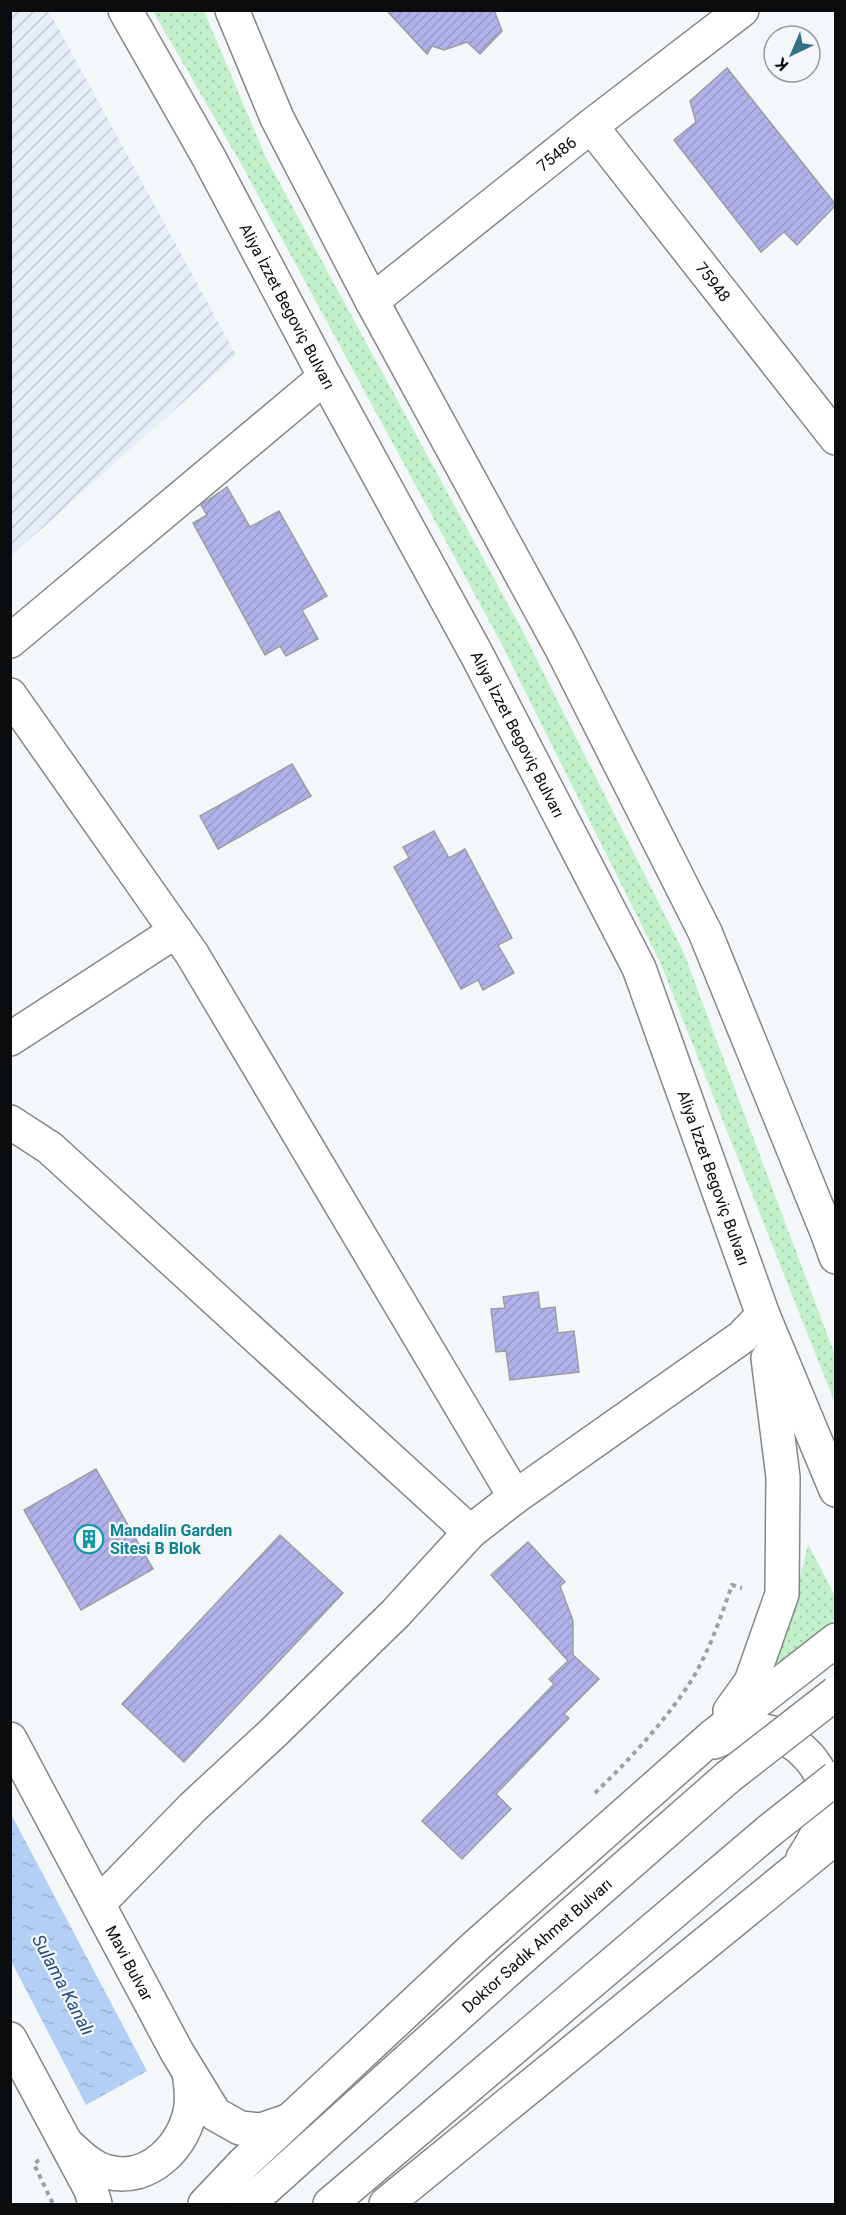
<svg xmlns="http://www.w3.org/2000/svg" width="846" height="2215" font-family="Roboto,sans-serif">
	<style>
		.industrial { fill: url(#industrial-furrows) }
		.grass { fill: url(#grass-dots) }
		.water { fill: url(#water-ripples) }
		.building { fill: url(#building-hatch); stroke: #9d9da1; stroke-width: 1.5 }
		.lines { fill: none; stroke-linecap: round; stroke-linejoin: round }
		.street-casing { stroke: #848688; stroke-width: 36 }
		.secondary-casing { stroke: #848688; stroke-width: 36 }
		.primary-casing { stroke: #848688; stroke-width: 36 }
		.highway-casing { stroke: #848688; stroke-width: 36 }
		.path { stroke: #9d9fa1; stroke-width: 4; stroke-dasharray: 4.5 4.5; stroke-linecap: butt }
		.street { stroke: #fff; stroke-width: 33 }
		.secondary { stroke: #fff; stroke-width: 33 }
		.primary { stroke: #fff; stroke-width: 33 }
		.highway { stroke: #fff; stroke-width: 33 }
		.primary-bridge-casing { stroke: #848688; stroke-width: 36; stroke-linecap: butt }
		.primary-bridge { stroke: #fff; stroke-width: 33 }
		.labels { text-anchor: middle; stroke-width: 4.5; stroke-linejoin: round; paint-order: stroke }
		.street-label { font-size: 16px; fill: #0b0c0d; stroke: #f4f7fa }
		.culture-label { font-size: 16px; font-weight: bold; fill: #0d838f; stroke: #f4f7fa; text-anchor: start }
		.water-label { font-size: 18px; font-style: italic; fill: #234d87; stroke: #f4f7fa }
	</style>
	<defs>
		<pattern id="industrial-furrows" width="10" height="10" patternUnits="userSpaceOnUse" patternTransform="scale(1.5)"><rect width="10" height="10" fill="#e5edf6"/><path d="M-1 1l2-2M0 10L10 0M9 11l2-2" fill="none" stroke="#c3cad2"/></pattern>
		<pattern id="grass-dots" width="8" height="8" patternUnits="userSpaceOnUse" patternTransform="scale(1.5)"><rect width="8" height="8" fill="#c1f0ca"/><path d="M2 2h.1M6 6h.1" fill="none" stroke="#a4cdac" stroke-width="1.8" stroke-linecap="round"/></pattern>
		<pattern id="water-ripples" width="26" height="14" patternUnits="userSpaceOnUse" patternTransform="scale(1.5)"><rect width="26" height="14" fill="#b4cff6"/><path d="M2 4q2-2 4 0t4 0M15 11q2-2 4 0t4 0" fill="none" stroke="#99b1d2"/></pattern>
		<pattern id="building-hatch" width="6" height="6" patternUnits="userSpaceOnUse" patternTransform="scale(1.5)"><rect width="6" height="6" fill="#b0b1e8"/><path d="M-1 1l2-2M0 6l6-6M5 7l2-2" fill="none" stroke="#9697c6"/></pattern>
	</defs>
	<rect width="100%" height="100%" fill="#f4f7fa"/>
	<path class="industrial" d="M11 10 49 11 236 355 11 556Z"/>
	<g class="grass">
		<path d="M153 11H204L266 158 522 630 683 951 835 1355V1403L660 962 500 641 244 169Z"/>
		<path d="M808 1544 835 1596V1619L766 1677 792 1612Z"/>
	</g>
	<path class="water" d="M11 1814 147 2071 86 2105 11 1961Z"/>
	<g class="building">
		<path d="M386 10H494L502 31 480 54 467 42 444 50 432 46 427 54Z"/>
		<path d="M727 68 836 205 797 245 784 232 761 252 674 140 696 122 690 101Z"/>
		<path d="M227 487 250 527 279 511 327 596 302 610 318 639 286 656 280 646 265 655 193 523 207 515 201 505Z"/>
		<path d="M292 764 311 796 218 849 200 816Z"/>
		<path d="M434 831 449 858 465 849 512 938 498 945 514 973 483 990 478 980 461 989 394 867 409 858 403 847Z"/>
		<path d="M538 1292 540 1309 555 1307 558 1333 574 1331 579 1372 510 1380 506 1351 496 1352 491 1309 505 1308 503 1297Z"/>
		<path d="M96 1469 153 1569 81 1610 24 1510Z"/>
		<path d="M280 1535 343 1593 184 1762 122 1704Z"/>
		<path d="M528 1542 565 1582 560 1586 573 1621V1655L599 1679 564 1714 569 1718 496 1794 511 1809 462 1859 422 1821 554 1684 549 1679 568 1661 491 1575Z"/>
	</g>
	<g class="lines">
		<g class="street-casing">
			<g id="street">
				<path id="s1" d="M591 126 836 438"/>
				<path id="s2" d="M372 301 591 126 742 10"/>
				<path d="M10 641 325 377"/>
				<path d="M10 695 192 954 515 1497"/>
				<path d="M10 1039 176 931"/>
				<path d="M10 1122 50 1148 470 1532"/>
				<path d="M99 1903 193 1807 272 1734 396 1613 470 1532 515 1497 742 1337 763 1315"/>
			</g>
		</g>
		<g class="secondary-casing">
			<g id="secondary">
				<path id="s3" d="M125 10 208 156 325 377 477 655 639 968 763 1315 836 1490"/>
				<path d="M232 10 277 118 372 301 561 647 705 932 827 1232 836 1257"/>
				<path d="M730 1711 751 1682 782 1594 783 1477 768 1358"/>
				<path d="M714 1742C729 1735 747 1728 764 1731 796 1736 829 1769 826 1803 824 1822 814 1842 803 1858"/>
				<path d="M66 2143C78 2154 91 2168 108 2172 149 2183 186 2145 191 2106 192 2095 191 2084 189 2073"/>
				<path d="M205 2204 243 2164 477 1945 713 1736 836 1640"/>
				<path d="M386 2204 836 1837"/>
			</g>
		</g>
		<g class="primary-casing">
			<g id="primary">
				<path id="s4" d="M10 1739 177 2052 215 2114 240 2128 261 2130 290 2120"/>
				<path d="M10 2039 91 2190 95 2204"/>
				<path id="s5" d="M245 2204 266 2188 517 1962 728 1777"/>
				<path d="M330 2204 769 1831"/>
			</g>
		</g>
		<g class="highway-casing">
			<path id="highway" d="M834 1839 836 1838"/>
		</g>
		<g class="path">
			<path d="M595 1793C627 1762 657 1730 683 1693 706 1661 719 1622 732 1585L742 1588"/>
			<path d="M39 2160 34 2164 53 2204"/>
		</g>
		<use href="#street" class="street"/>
		<use href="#secondary" class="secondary"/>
		<use href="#primary" class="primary"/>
		<use href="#highway" class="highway"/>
		<g class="primary-bridge-casing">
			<g id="primary-bridge">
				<path d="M728 1777 836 1693"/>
				<path d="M769 1831 836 1778"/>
			</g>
		</g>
		<use href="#primary-bridge" class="primary-bridge"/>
	</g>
	<defs>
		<g id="building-ring" transform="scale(1.5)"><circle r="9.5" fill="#f4f7fa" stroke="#0f9aa8" stroke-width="1.5"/><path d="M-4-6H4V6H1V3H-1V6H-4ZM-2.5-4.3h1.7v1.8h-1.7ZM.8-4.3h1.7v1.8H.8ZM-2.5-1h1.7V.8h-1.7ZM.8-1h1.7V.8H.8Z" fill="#0f9aa8"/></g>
	</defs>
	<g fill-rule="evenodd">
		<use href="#building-ring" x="89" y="1539"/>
	</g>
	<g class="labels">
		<g class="street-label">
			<text dy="6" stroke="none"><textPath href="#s2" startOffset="236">75486</textPath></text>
			<text dy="6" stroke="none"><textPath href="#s1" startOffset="198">75948</textPath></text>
			<text dy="6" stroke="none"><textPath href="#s3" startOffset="338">Aliya İzzet Begoviç Bulvarı</textPath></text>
			<text dy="6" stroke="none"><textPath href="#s3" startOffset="824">Aliya İzzet Begoviç Bulvarı</textPath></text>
			<text dy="6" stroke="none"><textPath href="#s3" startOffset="1310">Aliya İzzet Begoviç Bulvarı</textPath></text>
			<text dy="6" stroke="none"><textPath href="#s5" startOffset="390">Doktor Sadık Ahmet Bulvarı</textPath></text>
			<text dy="6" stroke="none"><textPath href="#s4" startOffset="254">Mavi Bulvar</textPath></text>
		</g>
		<g class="culture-label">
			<text x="110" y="1536">Mandalin Garden<tspan x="110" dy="18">Sitesi B Blok</tspan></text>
		</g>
		<g class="water-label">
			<text transform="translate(63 1985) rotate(62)" y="6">Sulama Kanalı</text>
		</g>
	</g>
	<rect width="846" height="2215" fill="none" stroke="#0b0c0d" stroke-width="24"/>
	<g transform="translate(792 54) rotate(224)"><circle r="28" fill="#f4f7fa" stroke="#97999b" stroke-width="1.5"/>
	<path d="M0-4.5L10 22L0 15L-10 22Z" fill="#347188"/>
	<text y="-9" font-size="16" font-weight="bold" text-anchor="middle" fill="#0b0c0d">K</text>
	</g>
</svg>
